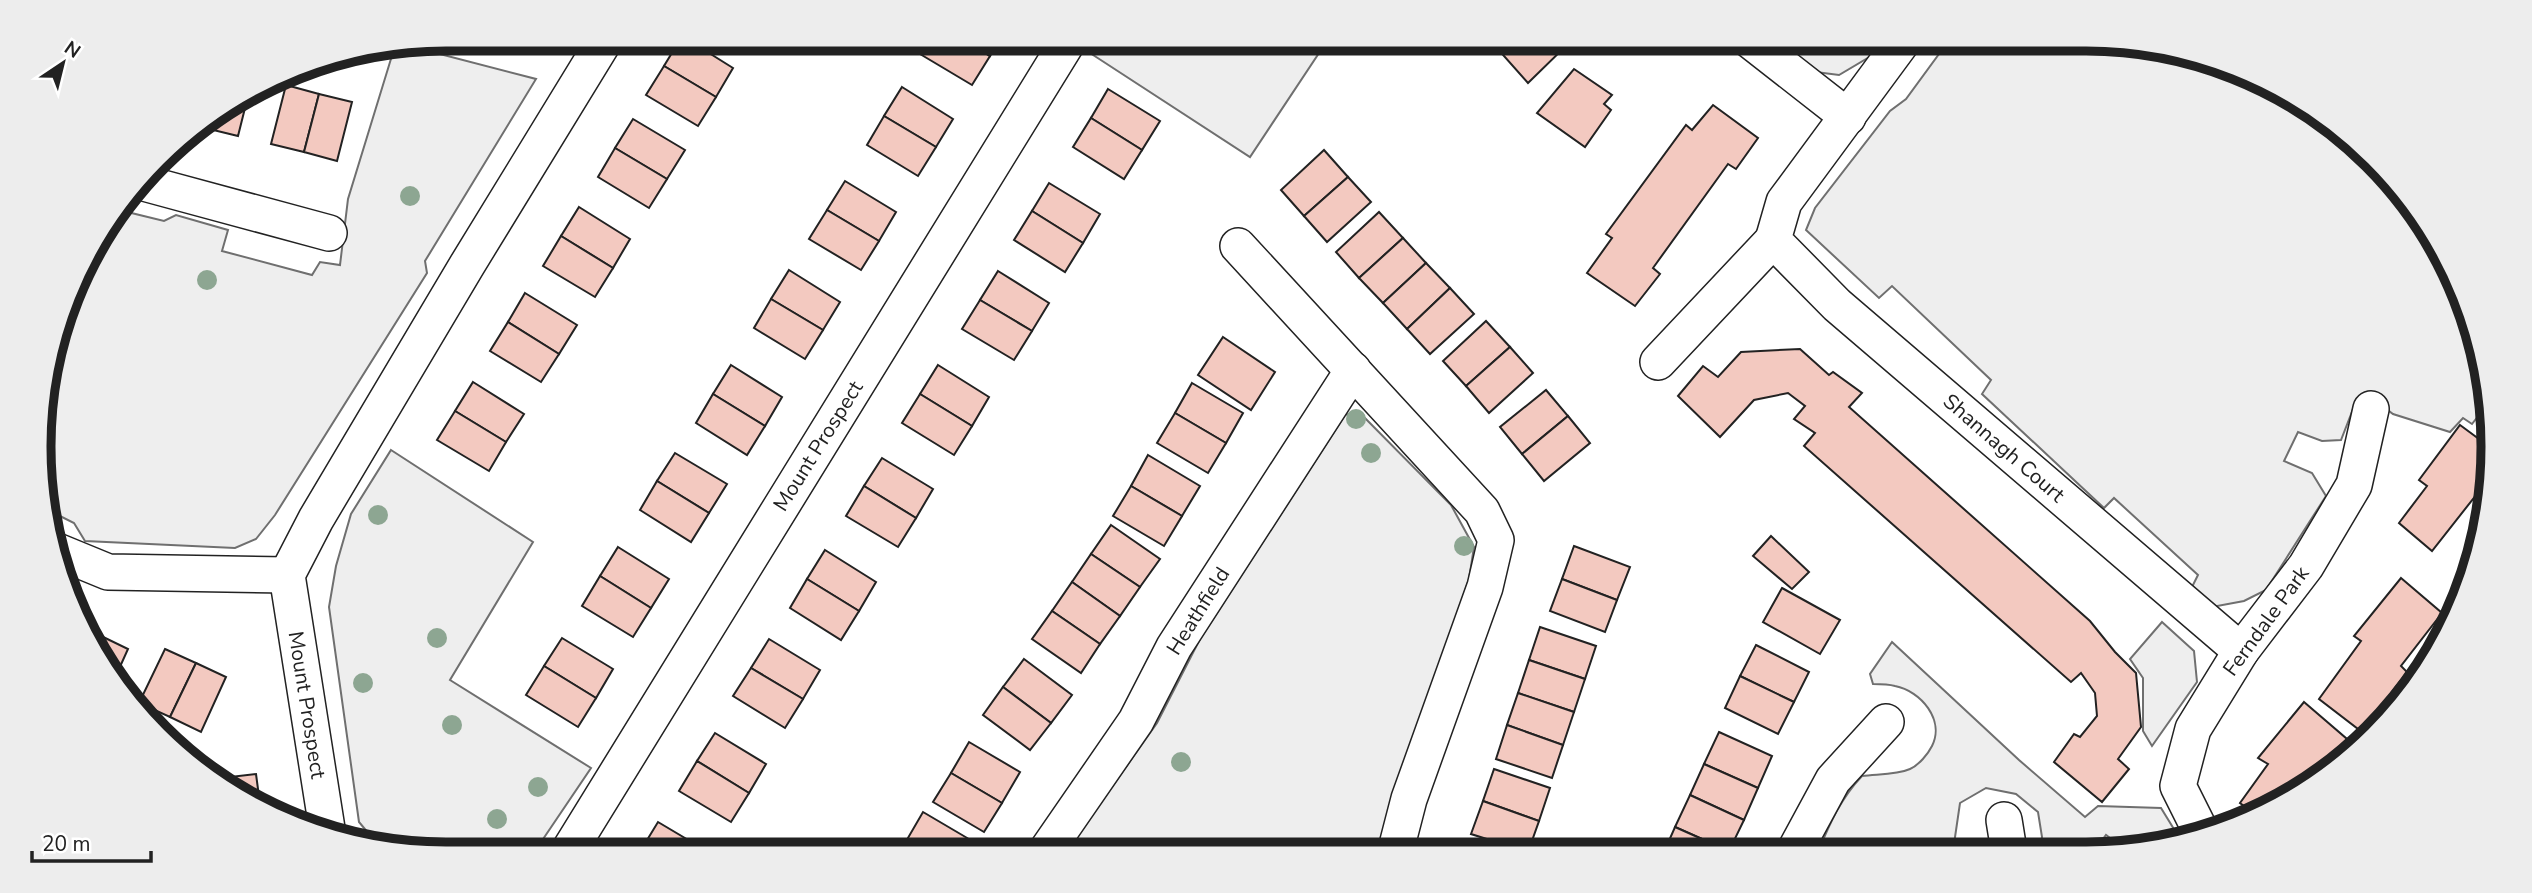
<svg xmlns="http://www.w3.org/2000/svg" width="2532" height="893" font-family="'Nunito Sans',sans-serif">
	<style>
		.green { fill: #eee; stroke: #6f6f6f; stroke-width: 2 }
		.building { fill: #f3c9c0; stroke: #222; stroke-width: 2 }
		.lines { fill: none; stroke-linecap: round; stroke-linejoin: round }
		.street-casing { stroke: #222; stroke-width: 38 }
		.street { stroke: #fff; stroke-width: 35 }
		.tree { fill: #8da692 }
		.labels { text-anchor: middle; stroke-width: 5; stroke-linejoin: round; paint-order: stroke }
		.street-label { font-size: 21px; fill: #222; stroke: #fff }
		.rim { fill: none; stroke: #222; stroke-width: 9 }
	</style>
	<rect width="100%" height="100%" fill="#fff"/>
	<g class="green">
		<path d="M1098 38 1313 39 1321 50 1250 157 1090 53Z"/>
		<path d="M2085 38 2191 52 2334 123 2439 242 2490 393 2489 402 2472 424 2463 418 2450 432 2393 414 2371 397 2357 399 2341 440 2322 441 2298 432 2284 461 2312 473 2326 496 2266 590 2244 601 2212 607 2190 591 2198 575 2114 498 2104 508 1982 394 1991 380 1892 286 1879 298 1806 230 1815 208 1890 111 1906 99 1950 39H1958L1972 49 1980 39Z"/>
		<path d="M1768 39H1882L1871 56 1839 75 1808 71Z"/>
		<path d="M409 46 536 79 425 261 427 273 275 515 256 539 235 548 85 541 74 523 50 511 42 394 81 266 123 211 164 221 176 215 228 230 222 251 312 275 320 262 340 265 348 199 394 49Z"/>
		<path d="M1358 411 1451 505 1474 547 1469 579 1376 853H1065L1157 723 1200 639 1345 415Z"/>
		<path d="M391 450 533 542 450 680 591 768 535 851 529 854H447L379 846 359 822 329 607 336 566 351 514Z"/>
		<path d="M2162 622 2194 651 2197 682 2152 746 2143 731V678L2130 659Z"/>
		<path d="M1892 642 2019 760 2085 817 2098 806 2161 808 2180 839 2139 851H2127L2106 835 2094 851H2040L2042 837 2038 812 2016 794 1986 788 1960 803 1954 844 1959 851 1818 852C1830 823 1841 798 1862 776 1878 774 1896 775 1910 769 1919 765 1928 754 1932 746 1945 720 1921 691 1895 686 1888 684 1880 684 1873 684L1870 674Z"/>
	</g>
	<g class="building">
		<path d="M681 38H685L733 68 716 97 664 66Z"/>
		<path d="M930 38H961L990 56 972 85 920 54Z"/>
		<path d="M961 38H1001L990 56Z"/>
		<path d="M1488 38H1562L1567 45 1528 83Z"/>
		<path d="M664 66 716 97 698 126 646 95Z"/>
		<path d="M1574 69 1612 95 1604 104 1611 110 1585 147 1537 113Z"/>
		<path d="M286 85 319 94 304 152 271 144Z"/>
		<path d="M902 87 953 119 936 147 884 116Z"/>
		<path d="M1108 89 1160 121 1142 150 1091 118Z"/>
		<path d="M319 94 352 102 337 161 304 152Z"/>
		<path d="M248 96 238 136 205 128 206 122Z"/>
		<path d="M1713 105 1758 138 1736 169 1728 164 1653 268 1660 274 1635 306 1587 273 1612 238 1606 234 1686 125 1692 130Z"/>
		<path d="M884 116 936 147 918 176 867 145Z"/>
		<path d="M1091 118 1142 150 1124 179 1073 147Z"/>
		<path d="M633 119 685 150 667 179 615 148Z"/>
		<path d="M615 148 667 179 649 208 598 177Z"/>
		<path d="M1324 150 1348 177 1304 216 1281 190Z"/>
		<path d="M1348 177 1371 202 1327 242 1304 216Z"/>
		<path d="M845 181 896 212 879 241 827 210Z"/>
		<path d="M1049 183 1100 214 1083 243 1032 211Z"/>
		<path d="M579 207 630 239 613 268 561 236Z"/>
		<path d="M827 210 879 241 861 270 809 239Z"/>
		<path d="M1032 211 1083 243 1065 272 1014 240Z"/>
		<path d="M1379 212 1403 238 1359 278 1336 252Z"/>
		<path d="M561 236 613 268 595 297 543 266Z"/>
		<path d="M1403 238 1426 263 1383 303 1359 278Z"/>
		<path d="M1426 263 1450 288 1407 329 1383 303Z"/>
		<path d="M789 270 840 302 823 330 771 299Z"/>
		<path d="M998 271 1049 303 1032 331 980 300Z"/>
		<path d="M1450 288 1474 314 1430 354 1407 329Z"/>
		<path d="M525 293 577 325 559 354 508 322Z"/>
		<path d="M771 299 823 330 805 359 754 328Z"/>
		<path d="M980 300 1032 331 1014 360 962 329Z"/>
		<path d="M1486 321 1510 347 1466 386 1443 361Z"/>
		<path d="M508 322 559 354 541 382 490 351Z"/>
		<path d="M1223 337 1275 372 1251 410 1198 375Z"/>
		<path d="M1510 347 1533 373 1489 413 1466 386Z"/>
		<path d="M1800 349 1829 375 1833 372 1862 393 1849 407 2090 621 2115 652 2136 673 2141 727 2118 759 2129 769 2102 802 2054 762 2074 734 2080 737 2097 716 2095 693 2081 673 2071 682 1804 446 1815 433 1794 419 1805 406 1788 393 1754 400 1720 437 1678 396 1703 366 1718 377 1741 352Z"/>
		<path d="M731 365 782 397 765 426 713 394Z"/>
		<path d="M938 365 989 397 972 426 920 394Z"/>
		<path d="M473 382 524 414 506 442 455 411Z"/>
		<path d="M1192 383 1243 413 1226 443 1175 413Z"/>
		<path d="M1546 390 1568 416 1522 454 1500 427Z"/>
		<path d="M713 394 765 426 747 455 696 423Z"/>
		<path d="M920 394 972 426 954 455 902 423Z"/>
		<path d="M455 411 506 442 489 471 437 440Z"/>
		<path d="M1175 413 1226 443 1208 473 1157 443Z"/>
		<path d="M1568 416 1590 443 1544 481 1522 454Z"/>
		<path d="M2460 425 2487 445 2484 485 2432 551 2399 523 2427 486 2419 480Z"/>
		<path d="M675 453 727 484 709 513 657 481Z"/>
		<path d="M1148 455 1200 486 1182 516 1131 486Z"/>
		<path d="M882 458 933 489 916 518 864 486Z"/>
		<path d="M657 481 709 513 691 542 640 510Z"/>
		<path d="M864 486 916 518 898 547 846 516Z"/>
		<path d="M1131 486 1182 516 1164 546 1113 516Z"/>
		<path d="M1111 525 1160 559 1140 587 1091 554Z"/>
		<path d="M1771 536 1809 572 1792 589 1753 556Z"/>
		<path d="M1574 546 1630 567 1617 600 1562 579Z"/>
		<path d="M618 547 669 579 651 608 600 576Z"/>
		<path d="M825 550 876 582 859 611 807 579Z"/>
		<path d="M1091 554 1140 587 1120 616 1072 582Z"/>
		<path d="M600 576 651 608 633 637 582 606Z"/>
		<path d="M2401 578 2442 613 2401 666 2407 672 2362 732 2319 699 2361 641 2354 636Z"/>
		<path d="M807 579 859 611 841 640 790 608Z"/>
		<path d="M1562 579 1617 600 1605 632 1550 611Z"/>
		<path d="M1072 582 1120 616 1100 644 1052 611Z"/>
		<path d="M1782 588 1840 620 1820 654 1763 622Z"/>
		<path d="M1052 611 1100 644 1081 673 1032 639Z"/>
		<path d="M1540 627 1596 646 1585 679 1529 660Z"/>
		<path d="M97 634 128 649 114 680 107 674 93 642Z"/>
		<path d="M562 638 613 669 596 698 544 666Z"/>
		<path d="M769 639 820 670 803 699 751 668Z"/>
		<path d="M1756 645 1809 672 1794 702 1740 676Z"/>
		<path d="M165 649 196 663 170 717 139 703Z"/>
		<path d="M1024 659 1072 695 1051 723 1003 687Z"/>
		<path d="M1529 660 1585 679 1574 712 1518 693Z"/>
		<path d="M196 663 226 677 201 732 170 717Z"/>
		<path d="M544 666 596 698 578 727 526 695Z"/>
		<path d="M751 668 803 699 785 728 733 696Z"/>
		<path d="M1740 676 1794 702 1778 734 1725 708Z"/>
		<path d="M1003 687 1051 723 1030 750 983 715Z"/>
		<path d="M1518 693 1574 712 1563 745 1507 725Z"/>
		<path d="M2304 702 2347 739 2316 779 2266 813 2256 815 2240 803 2268 764 2258 758Z"/>
		<path d="M1507 725 1563 745 1552 778 1496 759Z"/>
		<path d="M1719 732 1772 756 1758 788 1704 764Z"/>
		<path d="M715 733 766 764 749 793 697 761Z"/>
		<path d="M969 742 1020 772 1002 803 951 773Z"/>
		<path d="M697 761 749 793 731 822 679 791Z"/>
		<path d="M1704 764 1758 788 1744 820 1690 795Z"/>
		<path d="M1494 769 1550 788 1539 821 1483 801Z"/>
		<path d="M951 773 1002 803 984 832 933 802Z"/>
		<path d="M256 774 260 804 219 786 213 779Z"/>
		<path d="M1690 795 1744 820 1729 851 1675 827Z"/>
		<path d="M1483 801 1539 821 1528 852 1471 834Z"/>
		<path d="M923 812 974 842 968 853H924L905 843Z"/>
		<path d="M658 822 710 853 709 854H647L641 850Z"/>
		<path d="M1675 827 1729 851V852H1664Z"/>
		<path d="M905 843 924 853 899 854Z"/>
	</g>
	<g class="lines">
		<g class="street-casing">
			<g id="street">
				<path d="M1747 38 1848 117"/>
				<path d="M1905 38 1784 202 1773 240 1837 305 2241 651"/>
				<path d="M144 183 329 233"/>
				<path d="M1238 246 1482 511 1496 540 1485 587 1409 799 1395 853"/>
				<path d="M1658 362 1773 240"/>
				<path d="M52 549 108 572 287 575"/>
				<path d="M2004 820 2009 851"/>
				<path d="M2201 832 2178 786 2193 729 2241 651 2306 566 2354 485 2371 409"/>
				<path d="M328 835 287 575 316 519 467 265 606 38"/>
				<path d="M1794 852 1833 780 1886 722"/>
				<path d="M1045 853 1136 721 1174 647 1353 370"/>
				<path d="M567 854 1070 38"/>
			</g>
		</g>
		<use href="#street" class="street"/>
	</g>
	<g class="tree">
		<circle cx="410" cy="196" r="10"/>
		<circle cx="207" cy="280" r="10"/>
		<circle cx="1356" cy="419" r="10"/>
		<circle cx="1371" cy="453" r="10"/>
		<circle cx="378" cy="515" r="10"/>
		<circle cx="1464" cy="546" r="10"/>
		<circle cx="437" cy="638" r="10"/>
		<circle cx="363" cy="683" r="10"/>
		<circle cx="452" cy="725" r="10"/>
		<circle cx="1181" cy="762" r="10"/>
		<circle cx="538" cy="787" r="10"/>
		<circle cx="497" cy="819" r="10"/>
	</g>
	<g class="labels">
		<g class="street-label">
			<text transform="translate(818 446) rotate(-58)" y="7">Mount Prospect</text>
			<text transform="translate(2004 448) rotate(41)" y="7">Shannagh Court</text>
			<text transform="translate(1198 611) rotate(-58)" y="7">Heathfield</text>
			<text transform="translate(2266 621) rotate(-54)" y="7">Ferndale Park</text>
			<text transform="translate(307 705) rotate(81)" y="7">Mount Prospect</text>
		</g>
	</g>
	<path d="M0 0H2532V893H0ZM446 51H2086A395 395 0 0 1 2481 446V447A395 395 0 0 1 2086 842H446A395 395 0 0 1 51 447V446A395 395 0 0 1 446 51Z" fill="#ededed" fill-rule="evenodd"/>
	<path class="rim" d="M446 51H2086A395 395 0 0 1 2481 446V447A395 395 0 0 1 2086 842H446A395 395 0 0 1 51 447V446A395 395 0 0 1 446 51Z"/>
	<g transform="translate(63 63) rotate(35)" stroke="#ffffff" stroke-width="5" paint-order="stroke">
	<path d="M0-5L12 26L0 18L-12 26Z" fill="#222222"/>
	<text y="-10" font-size="19" font-weight="bold" text-anchor="middle" fill="#222222">N</text>
	</g>
	<path d="M32 851v10h119v-10" fill="none" stroke="#222222" stroke-width="3.5"/>
	<text x="42" y="851" font-size="21" fill="#222222" stroke="#ffffff" stroke-width="5" paint-order="stroke">20 m</text>
</svg>
